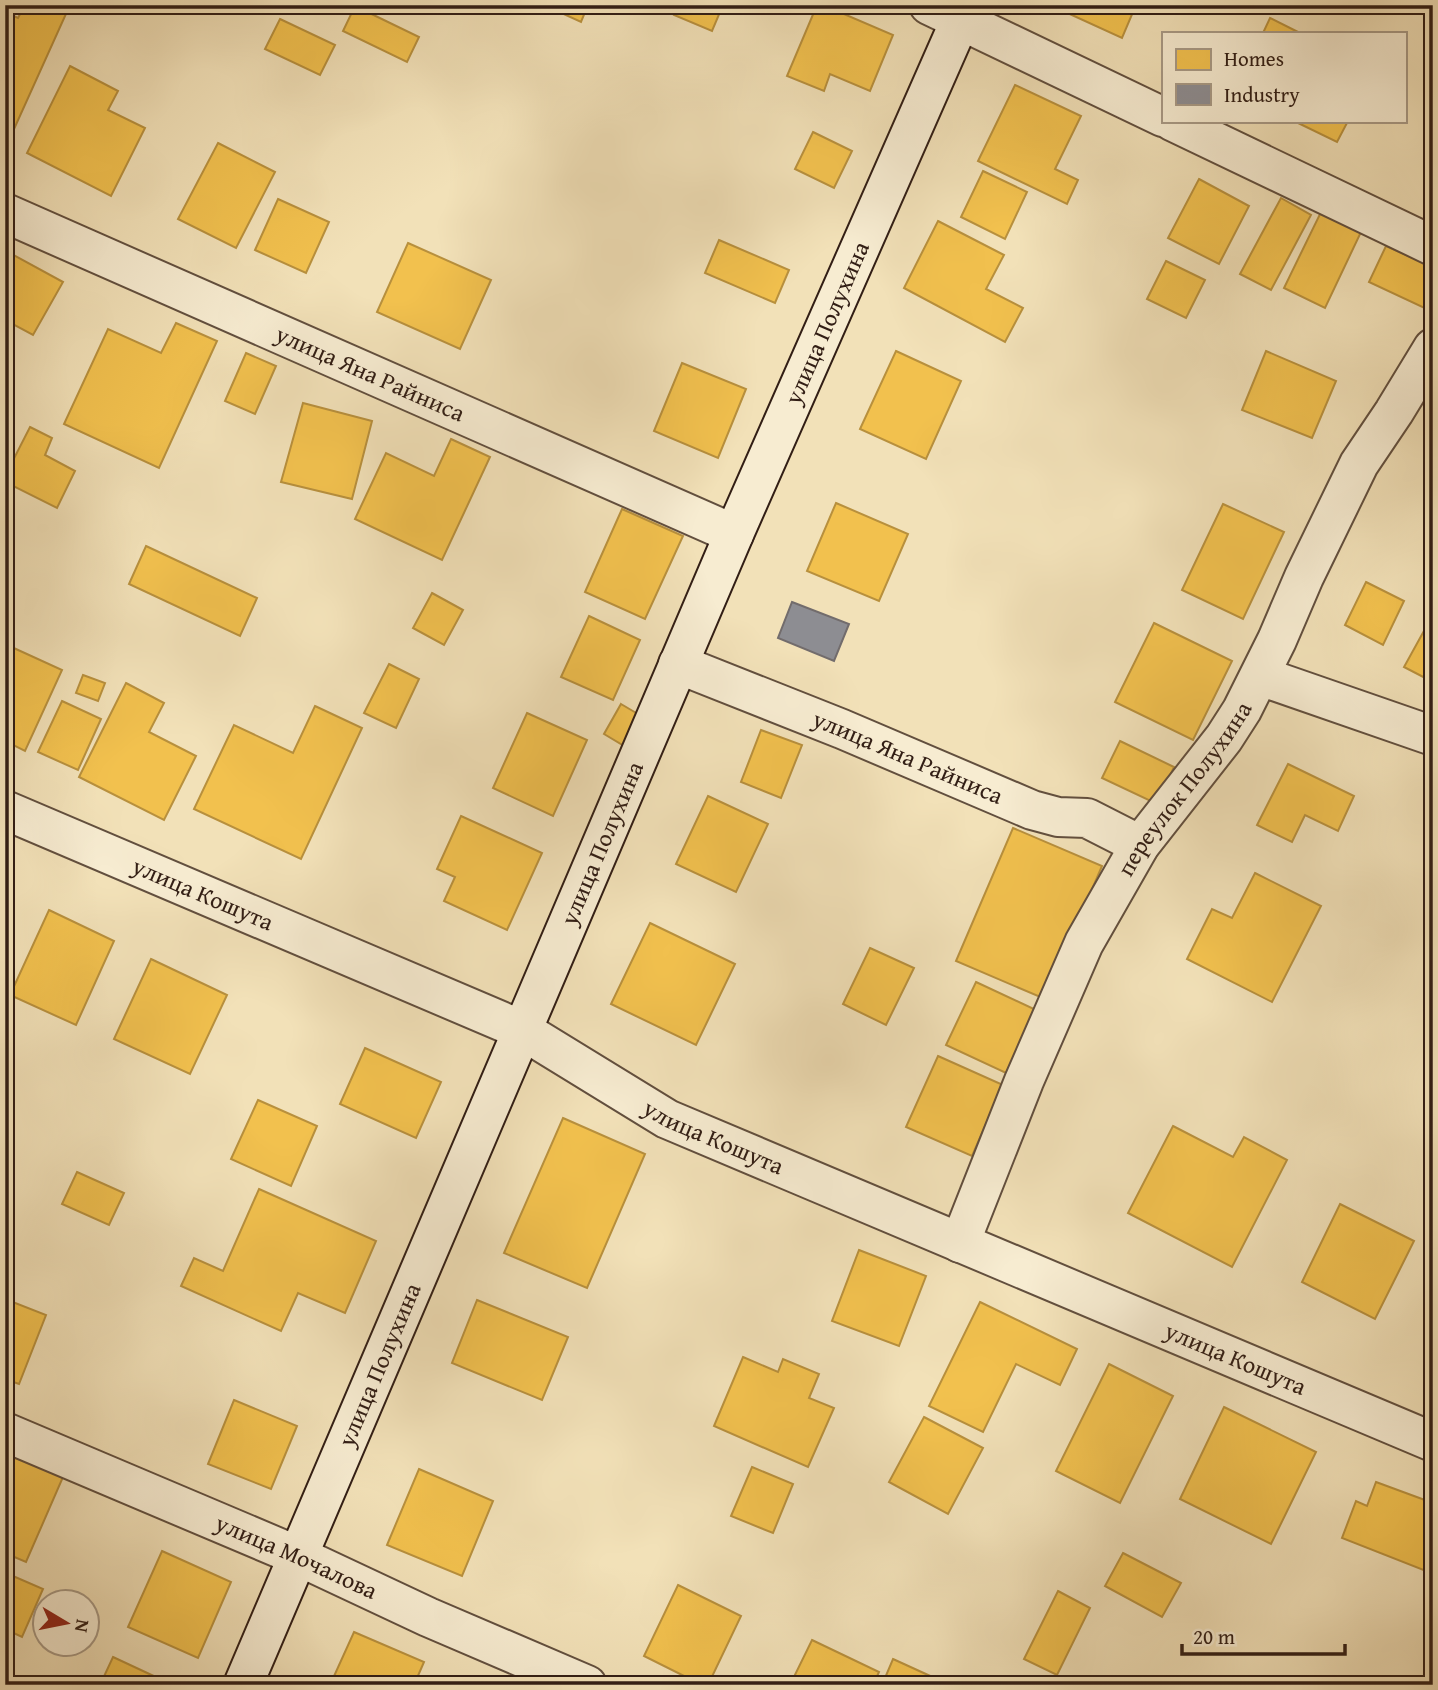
<svg xmlns="http://www.w3.org/2000/svg" width="1438" height="1690" font-family="'Gentium Book Plus',serif">
	<style>
		.homes { fill: #f2c14e; stroke: #b8903d; stroke-width: 2 }
		.industry { fill: #8d8d92; stroke: #726c6c; stroke-width: 2 }
		.lines { fill: none; stroke-linecap: round; stroke-linejoin: round }
		.street-casing { stroke: #624f3e; stroke-width: 42 }
		.secondary-casing { stroke: #321e15; stroke-width: 42 }
		.street { stroke: #f7ecd1; stroke-width: 38 }
		.secondary { stroke: #f7ecd1; stroke-width: 38 }
		.labels { text-anchor: middle; stroke-width: 7; stroke-linejoin: round; paint-order: stroke }
		.street-label { font-size: 24px; fill: #321e15; stroke: #f7ecd1 }
	</style>
	<rect width="100%" height="100%" fill="#f2e1b8"/>
	<filter id="stains"><feTurbulence type="fractalNoise" baseFrequency=".00286" numOctaves="4"/><feColorMatrix values="0 0 0 0 .2 0 0 0 0 .09 0 0 0 0 .02 0 0 0 .5 -.17"/></filter>
	<radialGradient id="worn" r=".72"><stop offset=".6" stop-color="#630" stop-opacity="0"/><stop offset="1" stop-color="#630" stop-opacity=".3"/></radialGradient>
	<g class="homes">
		<path d="M25 5H70L10 138 5 136V12L18 18Z"/>
		<path d="M544 5H588L581 22Z"/>
		<path d="M678 5H723L712 31 674 15Z"/>
		<path d="M817 5H823L893 35 870 91 830 74 824 91 787 76Z"/>
		<path d="M1050 5H1136L1122 38Z"/>
		<path d="M355 6 419 37 407 62 343 31Z"/>
		<path d="M1270 18 1300 33H1263Z"/>
		<path d="M280 19 335 45 320 75 265 49Z"/>
		<path d="M70 66 118 91 108 110 145 128 111 196 27 153Z"/>
		<path d="M1015 85 1081 116 1055 169 1078 180 1067 204 978 161Z"/>
		<path d="M1294 121H1348L1337 142Z"/>
		<path d="M813 132 852 151 834 188 795 169Z"/>
		<path d="M218 143 275 172 236 248 178 219Z"/>
		<path d="M983 171 1027 192 1005 239 961 217Z"/>
		<path d="M1199 179 1249 206 1219 264 1168 238Z"/>
		<path d="M1281 198 1311 215 1271 290 1240 274Z"/>
		<path d="M278 199 329 222 306 273 255 250Z"/>
		<path d="M1321 212 1361 232 1325 308 1284 288Z"/>
		<path d="M938 221 1004 255 986 289 1023 308 1005 342 904 288Z"/>
		<path d="M719 240 789 270 775 303 705 273Z"/>
		<path d="M408 243 491 280 460 349 377 312Z"/>
		<path d="M1386 246 1433 267V312L1369 282Z"/>
		<path d="M8 252 63 282 33 335 5 320V258Z"/>
		<path d="M1166 261 1205 280 1186 318 1147 299Z"/>
		<path d="M176 323 217 341 159 468 64 424 108 329 161 353Z"/>
		<path d="M896 351 961 381 926 459 860 429Z"/>
		<path d="M1266 351 1336 381 1312 438 1242 410Z"/>
		<path d="M246 353 276 366 255 414 225 401Z"/>
		<path d="M682 363 746 389 718 458 654 431Z"/>
		<path d="M303 403 372 421 352 499 281 482Z"/>
		<path d="M30 427 52 438 45 455 75 471 57 508 5 482V476Z"/>
		<path d="M451 439 490 457 442 560 355 519 386 453 434 476Z"/>
		<path d="M836 503 908 534 879 601 807 571Z"/>
		<path d="M1223 504 1284 532 1243 619 1182 590Z"/>
		<path d="M622 509 683 536 645 619 585 592Z"/>
		<path d="M146 546 257 598 240 636 129 584Z"/>
		<path d="M1366 582 1404 601 1383 645 1345 625Z"/>
		<path d="M432 593 463 610 444 645 413 628Z"/>
		<path d="M589 616 640 640 613 700 561 677Z"/>
		<path d="M1154 623 1232 661 1193 740 1115 702Z"/>
		<path d="M1425 629 1433 632V682L1404 667Z"/>
		<path d="M5 644 62 670 25 751 5 741Z"/>
		<path d="M389 664 419 679 396 728 364 713Z"/>
		<path d="M83 675 105 683 98 701 76 693Z"/>
		<path d="M126 683 164 703 149 732 196 756 164 820 79 777Z"/>
		<path d="M62 701 101 719 78 770 38 752Z"/>
		<path d="M621 704 643 717 626 747 604 734Z"/>
		<path d="M315 706 362 728 301 859 194 809 234 725 293 753Z"/>
		<path d="M527 713 587 740 553 816 493 788Z"/>
		<path d="M761 730 802 745 781 798 741 782Z"/>
		<path d="M1120 741 1174 767 1157 804 1102 778Z"/>
		<path d="M1288 764 1354 796 1338 831 1305 815 1292 842 1257 825Z"/>
		<path d="M708 796 768 824 736 892 676 864Z"/>
		<path d="M461 816 542 853 507 930 444 901 455 877 437 869Z"/>
		<path d="M1013 828 1102 866 1045 999 956 961Z"/>
		<path d="M1255 873 1321 906 1272 1002 1187 959 1212 909 1232 918Z"/>
		<path d="M49 910 114 941 76 1025 10 995Z"/>
		<path d="M650 923 735 964 696 1045 611 1004Z"/>
		<path d="M870 948 914 968 886 1025 843 1004Z"/>
		<path d="M151 959 227 995 190 1074 114 1039Z"/>
		<path d="M976 982 1036 1010 1006 1073 946 1045Z"/>
		<path d="M365 1048 441 1082 416 1138 340 1104Z"/>
		<path d="M938 1056 1003 1085 972 1156 906 1127Z"/>
		<path d="M258 1100 317 1126 291 1186 231 1159Z"/>
		<path d="M563 1118 645 1154 587 1288 504 1253Z"/>
		<path d="M1173 1126 1233 1157 1244 1137 1287 1160 1232 1267 1128 1213Z"/>
		<path d="M77 1172 124 1193 109 1225 62 1204Z"/>
		<path d="M259 1189 376 1241 345 1313 298 1293 281 1331 181 1286 194 1258 223 1271Z"/>
		<path d="M1340 1204 1414 1241 1375 1319 1302 1282Z"/>
		<path d="M859 1250 926 1276 899 1346 832 1321Z"/>
		<path d="M5 1299 46 1315 19 1384 5 1379Z"/>
		<path d="M477 1300 568 1337 542 1400 452 1363Z"/>
		<path d="M980 1302 1077 1349 1060 1385 1016 1364 983 1432 929 1406Z"/>
		<path d="M743 1357 778 1372 783 1359 819 1374 809 1398 834 1408 808 1467 714 1426Z"/>
		<path d="M1109 1364 1173 1396 1120 1503 1056 1471Z"/>
		<path d="M234 1400 297 1426 271 1489 208 1464Z"/>
		<path d="M1224 1407 1316 1452 1271 1544 1180 1499Z"/>
		<path d="M924 1417 983 1448 948 1514 889 1482Z"/>
		<path d="M5 1451 63 1477 26 1562 5 1553Z"/>
		<path d="M752 1467 793 1484 773 1533 731 1516Z"/>
		<path d="M419 1469 493 1501 462 1576 387 1545Z"/>
		<path d="M1376 1482 1433 1503V1553L1426 1571 1342 1538 1356 1501 1367 1506Z"/>
		<path d="M162 1551 231 1582 198 1658 128 1627Z"/>
		<path d="M1123 1553 1181 1583 1162 1617 1105 1586Z"/>
		<path d="M6 1573 43 1589 22 1637 5 1629Z"/>
		<path d="M678 1585 741 1616 708 1685H702L644 1656Z"/>
		<path d="M1058 1591 1090 1608 1057 1675 1024 1659Z"/>
		<path d="M354 1632 424 1662 414 1685H330Z"/>
		<path d="M812 1640 879 1672 873 1685H790Z"/>
		<path d="M113 1657 173 1685H100Z"/>
		<path d="M893 1659 950 1685H882Z"/>
	</g>
	<path class="industry" d="M792 602 849 624 834 661 778 638Z"/>
	<g class="lines">
		<g class="street-casing">
			<g id="street">
				<path d="M929 5 1163 117"/>
				<path d="M1172 121 1433 246"/>
				<path id="s1" d="M5 213 734 534"/>
				<path id="s2" d="M678 664 842 729 1032 810 1058 817 1087 818 1140 845"/>
				<path d="M1260 676 1433 736"/>
				<path id="s3" d="M5 810 522 1030 667 1119 1433 1442"/>
				<path id="s4" d="M960 1243 1024 1081 1084 943 1140 845 1224 738 1242 710 1277 640 1304 577 1359 464 1394 412 1433 348"/>
				<path id="s5" d="M5 1432 298 1556 428 1617 587 1685"/>
			</g>
		</g>
		<g class="secondary-casing">
			<g id="secondary">
				<path id="s6" d="M243 1685 734 534 967 5"/>
			</g>
		</g>
		<use href="#street" class="street"/>
		<use href="#secondary" class="secondary"/>
	</g>
	<g class="labels">
		<g class="street-label">
			<text dy="8" stroke="none"><textPath href="#s6" startOffset="1482">улица Полухина</textPath></text>
			<text dy="8" stroke="none"><textPath href="#s1" startOffset="399">улица Яна Райниса</textPath></text>
			<text dy="8" stroke="none"><textPath href="#s2" startOffset="248">улица Яна Райниса</textPath></text>
			<text dy="8" stroke="none"><textPath href="#s4" startOffset="509">переулок Полухина</textPath></text>
			<text dy="8" stroke="none"><textPath href="#s6" startOffset="915">улица Полухина</textPath></text>
			<text dy="8" stroke="none"><textPath href="#s3" startOffset="215">улица Кошута</textPath></text>
			<text dy="8" stroke="none"><textPath href="#s3" startOffset="782">улица Кошута</textPath></text>
			<text dy="8" stroke="none"><textPath href="#s3" startOffset="1349">улица Кошута</textPath></text>
			<text dy="8" stroke="none"><textPath href="#s6" startOffset="348">улица Полухина</textPath></text>
			<text dy="8" stroke="none"><textPath href="#s5" startOffset="317">улица Мочалова</textPath></text>
		</g>
	</g>
	<rect width="1438" height="1690" fill="none" stroke="#f2e1b8" stroke-width="28"/>
	<rect x="7" y="7" width="1424" height="1676" fill="none" stroke="#321e15" stroke-width="3.5"/>
	<rect x="14" y="14" width="1410" height="1662" fill="none" stroke="#321e15" stroke-width="2"/>
	<rect x="1162" y="32" width="245" height="91" fill="#f7ecd1" stroke="#a89a86" stroke-width="2"/>
	<rect x="1176" y="49" width="35" height="21" fill="#f2c14e" stroke="#a89a86" stroke-width="2"/>
	<text x="1224" y="66" font-size="21" fill="#321e15">Homes</text>
	<rect x="1176" y="84" width="35" height="21" fill="#8d8d92" stroke="#a89a86" stroke-width="2"/>
	<text x="1224" y="102" font-size="21" fill="#321e15">Industry</text>
	<g transform="translate(66 1623) rotate(100)"><circle r="33" fill="#f7ecd1" stroke="#a89a86" stroke-width="2"/>
	<path d="M0-5L12 26L0 18L-12 26Z" fill="#8f2418"/>
	<text y="-10" font-size="19" font-weight="bold" text-anchor="middle" fill="#321e15">N</text>
	</g>
	<path d="M1182 1644v10h163v-10" fill="none" stroke="#321e15" stroke-width="3.5"/>
	<text x="1193" y="1644" font-size="21" fill="#321e15" stroke="#f7ecd1" stroke-width="5" paint-order="stroke">20 m</text>
	<rect width="100%" height="100%" filter="url(#stains)"/>
	<rect width="100%" height="100%" fill="url(#worn)"/>
</svg>
